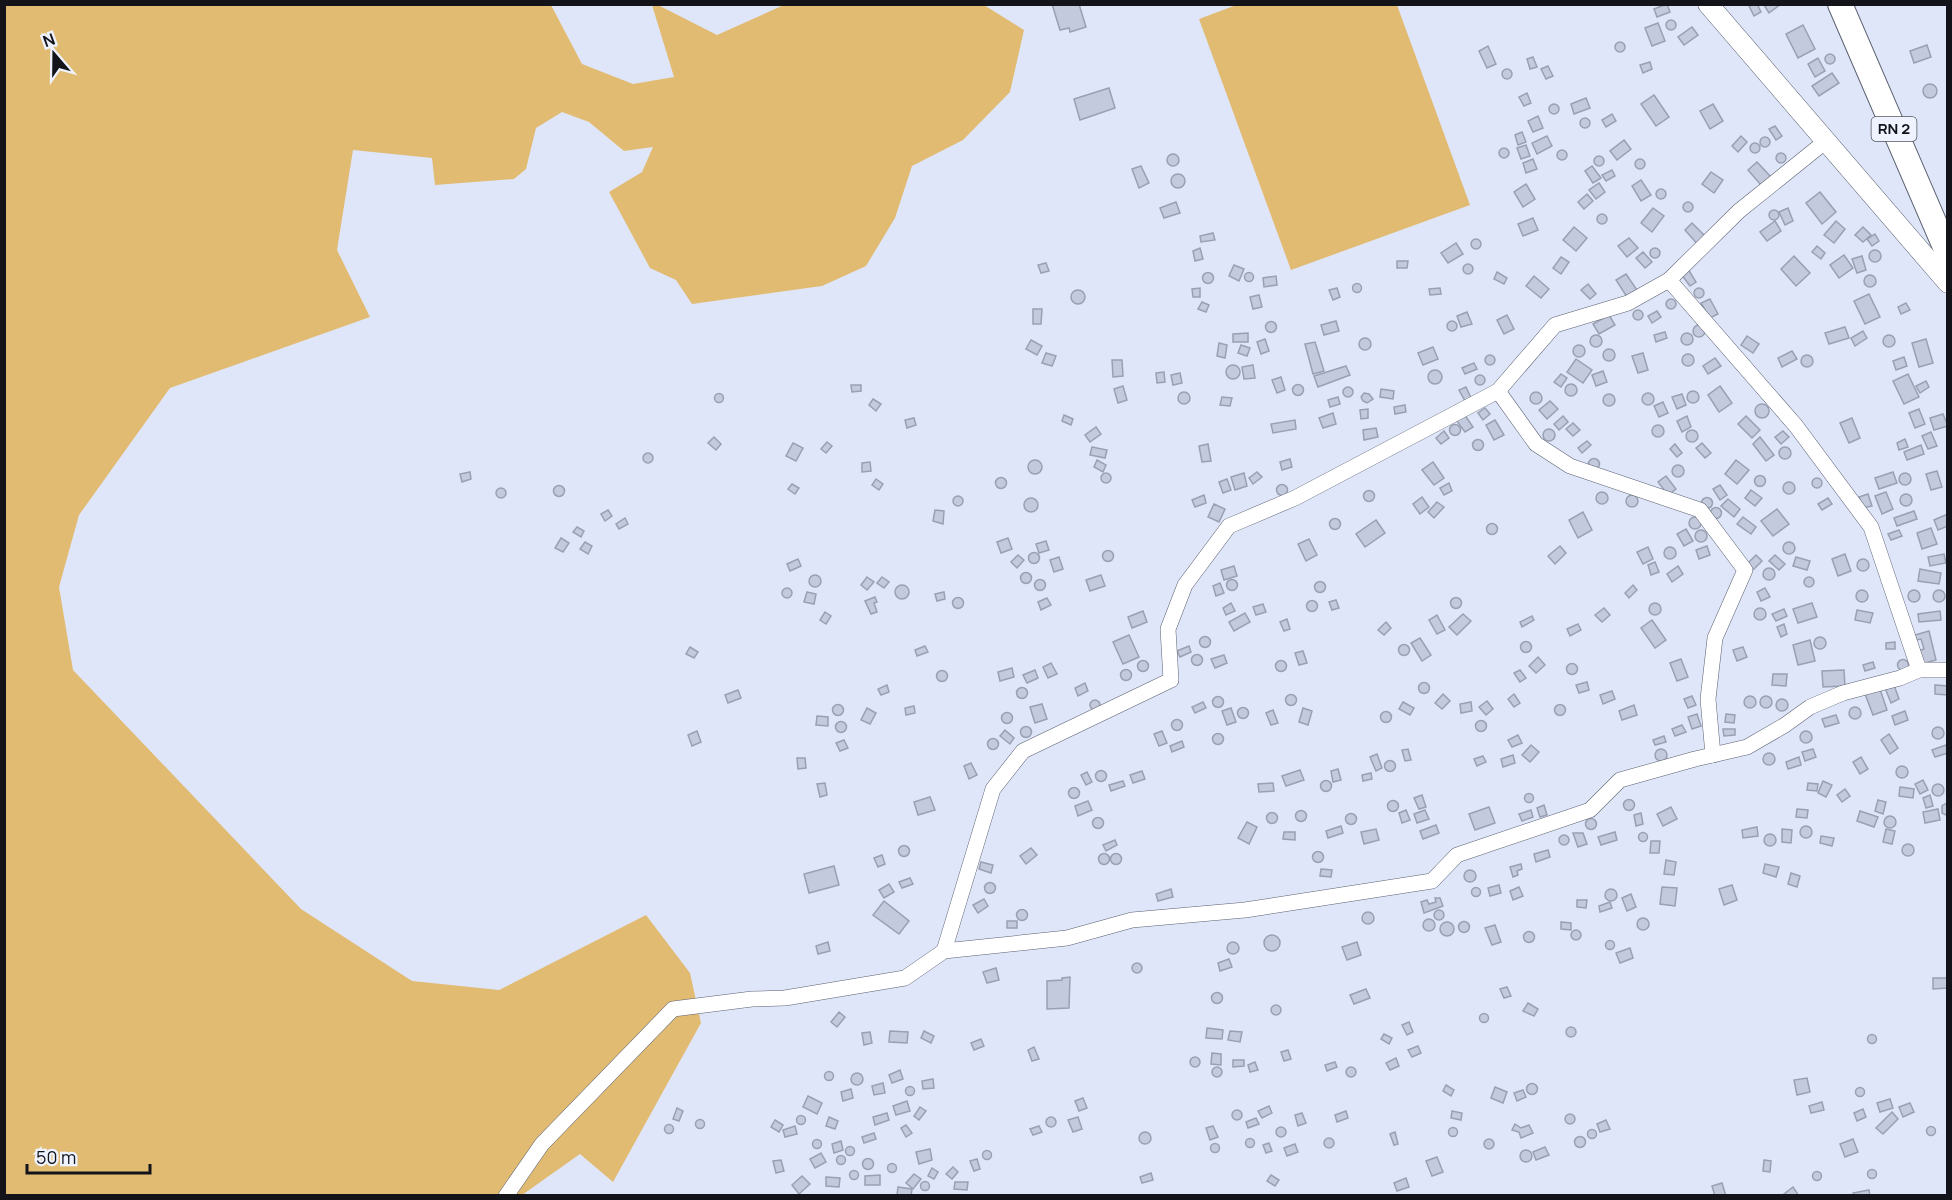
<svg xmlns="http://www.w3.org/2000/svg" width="1952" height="1200" font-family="Manrope,sans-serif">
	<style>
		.green { fill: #e2bb73 }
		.building { fill: #c4cadd; stroke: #99a0b2; stroke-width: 1.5 }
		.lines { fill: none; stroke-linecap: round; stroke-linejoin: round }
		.minor-casing { stroke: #5b6171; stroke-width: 16 }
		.tertiary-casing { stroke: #5b6171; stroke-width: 21 }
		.primary-casing { stroke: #5b6171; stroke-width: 26 }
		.minor { stroke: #fff; stroke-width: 15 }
		.tertiary { stroke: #fff; stroke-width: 20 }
		.primary { stroke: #fff; stroke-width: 24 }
		.labels { text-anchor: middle; stroke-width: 5; stroke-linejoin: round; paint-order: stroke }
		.shield { fill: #eff3ff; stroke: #54575f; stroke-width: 1.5 }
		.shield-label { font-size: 15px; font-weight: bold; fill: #12141a }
	</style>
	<rect width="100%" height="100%" fill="#dfe6f9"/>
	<g class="green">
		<path d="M786 4 984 5 1024 30 1010 92 963 140 912 166 895 218 866 266 822 286 692 304 676 280 650 268 609 192 642 172 653 147 624 151 589 122 562 112 536 128 526 169 514 179 435 185 432 158 353 150 337 250 370 317 170 388 79 515 59 587 73 670 301 909 412 981 499 990 646 915 690 973 701 1023 613 1182 580 1154 522 1195 5 1196V5H551L582 64 633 84 674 77 652 5H658L717 35Z"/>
		<path d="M1239 4 1397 5 1470 205 1291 270 1199 19Z"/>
	</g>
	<g class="building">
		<path d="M1052 4H1079L1086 27 1070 32 1069 28 1060 30Z"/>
		<path d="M1667 4 1670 12 1657 17 1654 9Z"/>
		<path d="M1752 4H1757L1761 12 1754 16 1749 6Z"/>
		<path d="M1781 4 1769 13 1764 5 1765 4Z"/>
		<circle cx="1671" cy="25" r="5"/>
		<path d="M1658 23 1665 41 1652 46 1645 28Z"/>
		<path d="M1803 25 1815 49 1798 58 1786 34Z"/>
		<path d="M1692 27 1698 35 1684 45 1678 37Z"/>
		<circle cx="1620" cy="47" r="5"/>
		<path d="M1927 45 1931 57 1914 63 1910 51Z"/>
		<path d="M1488 46 1496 64 1487 68 1479 51Z"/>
		<circle cx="1830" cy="59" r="5"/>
		<path d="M1533 57 1537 67 1530 69 1527 59Z"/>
		<path d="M1818 58 1825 71 1815 77 1808 64Z"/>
		<path d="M1650 62 1652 69 1643 73 1640 65Z"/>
		<path d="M1548 66 1553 76 1546 79 1541 69Z"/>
		<circle cx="1507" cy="74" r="5"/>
		<path d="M1832 73 1839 83 1819 96 1812 86Z"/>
		<circle cx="1930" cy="91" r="7"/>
		<path d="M1109 88 1115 108 1080 120 1074 99Z"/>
		<path d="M1527 93 1531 103 1524 106 1519 97Z"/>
		<path d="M1654 95 1669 117 1656 126 1641 104Z"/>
		<path d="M1586 98 1590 108 1574 114 1571 104Z"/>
		<circle cx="1554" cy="109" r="5"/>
		<path d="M1713 104 1723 121 1710 129 1700 111Z"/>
		<path d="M1612 114 1616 121 1606 127 1602 120Z"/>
		<path d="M1538 116 1543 128 1533 132 1528 121Z"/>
		<circle cx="1585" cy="123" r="5"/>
		<path d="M1775 126 1782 136 1776 140 1769 129Z"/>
		<path d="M1522 132 1526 142 1518 145 1515 135Z"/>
		<path d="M1547 136 1552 146 1537 154 1532 143Z"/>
		<path d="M1741 136 1747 142 1738 152 1732 146Z"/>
		<circle cx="1765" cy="142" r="5"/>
		<path d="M1624 140 1631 149 1617 160 1610 151Z"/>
		<circle cx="1755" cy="148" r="5"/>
		<path d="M1526 145 1530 156 1521 159 1517 148Z"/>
		<circle cx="1504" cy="153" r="5"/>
		<circle cx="1562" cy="155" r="5"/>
		<circle cx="1781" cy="158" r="5"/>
		<circle cx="1173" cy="160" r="6"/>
		<circle cx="1599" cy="161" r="5"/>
		<circle cx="1640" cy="164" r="5"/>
		<path d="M1533 159 1537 169 1526 173 1523 163Z"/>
		<path d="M1757 162 1771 177 1761 185 1748 170Z"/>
		<path d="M1141 166 1149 183 1139 188 1132 169Z"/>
		<path d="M1592 166 1601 178 1593 183 1585 171Z"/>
		<path d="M1612 170 1615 176 1606 181 1602 175Z"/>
		<path d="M1711 172 1723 180 1714 193 1702 184Z"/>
		<circle cx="1178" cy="181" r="7"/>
		<path d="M1641 180 1651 195 1641 201 1632 186Z"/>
		<path d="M1599 183 1605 192 1596 199 1589 190Z"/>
		<path d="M1526 184 1535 199 1523 207 1514 192Z"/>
		<circle cx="1661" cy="194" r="5"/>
		<path d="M1820 192 1836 212 1822 224 1806 203Z"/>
		<path d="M1587 194 1593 201 1584 209 1578 202Z"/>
		<circle cx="1688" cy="207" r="5"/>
		<path d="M1176 202 1180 213 1164 218 1160 208Z"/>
		<path d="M1653 208 1664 216 1652 232 1641 223Z"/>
		<path d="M1788 208 1793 221 1785 225 1779 212Z"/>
		<circle cx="1774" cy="215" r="5"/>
		<circle cx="1602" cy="219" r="5"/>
		<path d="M1533 218 1538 230 1523 236 1518 224Z"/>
		<path d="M1775 221 1781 231 1767 241 1760 232Z"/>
		<path d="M1836 221 1845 229 1834 243 1824 235Z"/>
		<path d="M1692 223 1707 238 1699 246 1685 230Z"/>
		<path d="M1574 227 1587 238 1576 251 1563 240Z"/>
		<path d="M1863 227 1871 235 1863 242 1855 235Z"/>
		<path d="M1213 233 1215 240 1201 242 1200 236Z"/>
		<path d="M1875 234 1879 241 1872 246 1867 239Z"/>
		<path d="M1629 238 1638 248 1627 257 1618 246Z"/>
		<circle cx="1476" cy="244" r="5"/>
		<path d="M1456 243 1463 254 1448 263 1441 253Z"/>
		<path d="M1817 246 1825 253 1821 259 1812 252Z"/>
		<circle cx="1655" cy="253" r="5"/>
		<path d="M1200 248 1203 259 1195 261 1193 251Z"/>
		<circle cx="1875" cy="256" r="6"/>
		<path d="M1643 252 1652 262 1645 268 1636 258Z"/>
		<path d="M1844 255 1853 268 1839 278 1830 265Z"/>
		<path d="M1794 256 1810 273 1796 286 1781 269Z"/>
		<path d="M1862 256 1866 270 1857 273 1852 259Z"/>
		<path d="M1561 257 1569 262 1561 274 1553 268Z"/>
		<path d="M1397 261H1408L1407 268H1397Z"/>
		<path d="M1046 263 1049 271 1041 273 1038 265Z"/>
		<circle cx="1468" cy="269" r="5"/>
		<path d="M1234 265 1244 269 1239 281 1229 276Z"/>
		<path d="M1688 269 1696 282 1690 286 1681 274Z"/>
		<path d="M1497 272 1507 278 1504 284 1494 279Z"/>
		<circle cx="1249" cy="277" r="4.5"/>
		<circle cx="1208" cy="278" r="5.5"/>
		<path d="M1626 274 1637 290 1627 297 1616 280Z"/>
		<circle cx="1870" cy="281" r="6"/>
		<path d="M1276 276 1277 285 1264 287 1263 278Z"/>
		<path d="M1534 276 1549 289 1541 298 1526 286Z"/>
		<circle cx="1357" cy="288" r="4.5"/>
		<path d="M1588 284 1596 294 1590 299 1581 290Z"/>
		<circle cx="1699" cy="293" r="5"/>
		<path d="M1200 288V297H1193L1192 289Z"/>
		<path d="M1337 288 1340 297 1333 300 1329 290Z"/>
		<path d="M1440 288 1441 294 1430 295 1429 289Z"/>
		<circle cx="1078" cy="297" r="7"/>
		<path d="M1869 294 1880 317 1865 324 1854 301Z"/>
		<path d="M1259 295 1262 307 1253 309 1250 297Z"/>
		<circle cx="1671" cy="304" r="5"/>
		<path d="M1710 299 1718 314 1710 318 1701 303Z"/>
		<path d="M1202 302 1209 305 1206 312 1198 309Z"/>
		<path d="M1906 303 1910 310 1901 314 1898 307Z"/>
		<path d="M1033 309H1042L1041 324H1033Z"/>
		<circle cx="1638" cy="315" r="5"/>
		<path d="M1657 311 1661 317 1652 323 1648 316Z"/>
		<path d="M1467 312 1472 324 1461 327 1457 316Z"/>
		<path d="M1507 315 1514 329 1504 334 1497 320Z"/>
		<path d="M1609 315 1615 325 1599 334 1593 324Z"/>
		<circle cx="1452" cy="326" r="5"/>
		<path d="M1336 321 1339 331 1324 335 1321 325Z"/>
		<circle cx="1271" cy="327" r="5.5"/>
		<circle cx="1699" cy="331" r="6"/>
		<path d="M1845 327 1849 338 1829 344 1825 333Z"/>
		<path d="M1863 331 1867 338 1855 346 1851 338Z"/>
		<path d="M1665 332 1667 338 1656 342 1654 335Z"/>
		<path d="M1248 333V342H1233V334Z"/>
		<circle cx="1687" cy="339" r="6"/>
		<circle cx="1596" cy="341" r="6"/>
		<circle cx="1889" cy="341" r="6"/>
		<path d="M1747 336 1759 344 1753 353 1741 345Z"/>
		<circle cx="1365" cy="344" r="6"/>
		<path d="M1265 339 1269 351 1261 354 1257 342Z"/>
		<path d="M1926 339 1933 363 1919 367 1912 343Z"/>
		<path d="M1031 340 1042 346 1037 355 1026 349Z"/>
		<path d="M1315 342 1324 371 1313 374 1305 344Z"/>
		<path d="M1219 343 1227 345 1225 358 1217 356Z"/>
		<circle cx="1579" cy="351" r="6"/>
		<path d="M1241 345 1250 348 1247 356 1238 353Z"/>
		<path d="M1433 347 1438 359 1423 365 1418 353Z"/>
		<circle cx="1609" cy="355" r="6"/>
		<path d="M1792 351 1797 359 1782 367 1778 358Z"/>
		<path d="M1046 353 1056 356 1052 366 1042 363Z"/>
		<path d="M1643 353 1648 370 1638 373 1632 356Z"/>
		<circle cx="1688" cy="360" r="6"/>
		<circle cx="1807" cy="361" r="6"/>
		<circle cx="1490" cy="360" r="5"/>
		<path d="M1904 357 1907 366 1896 370 1893 361Z"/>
		<path d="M1715 358 1721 366 1708 374 1703 366Z"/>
		<path d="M1576 359 1592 370 1583 383 1567 372Z"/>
		<path d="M1112 360H1122L1123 376 1113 377Z"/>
		<path d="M1474 363 1477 369 1465 374 1462 368Z"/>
		<path d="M1253 365 1255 378 1244 379 1242 367Z"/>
		<circle cx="1233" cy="372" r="7"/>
		<path d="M1346 366 1350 375 1318 387 1314 376Z"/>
		<circle cx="1435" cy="377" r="7"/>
		<path d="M1603 371 1607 382 1596 386 1592 375Z"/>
		<path d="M1164 372 1165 382 1157 383 1156 373Z"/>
		<path d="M1180 373 1182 383 1173 385 1171 375Z"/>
		<path d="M1561 374 1567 378 1561 387 1554 382Z"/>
		<path d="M1908 374 1919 397 1904 404 1893 381Z"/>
		<circle cx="1480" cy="380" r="5"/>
		<path d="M1281 377 1285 390 1277 393 1272 380Z"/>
		<path d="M1926 381 1929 387 1920 393 1916 386Z"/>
		<circle cx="1571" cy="390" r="6"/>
		<circle cx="1298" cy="390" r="5.5"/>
		<path d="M851 385H861V391L852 392Z"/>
		<path d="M1123 386 1127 400 1118 403 1114 389Z"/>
		<path d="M1720 386 1732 403 1719 412 1708 395Z"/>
		<circle cx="1348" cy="392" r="5"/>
		<path d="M1466 387 1471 398 1465 401 1459 390Z"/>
		<path d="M1381 389 1394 391 1393 399 1380 397Z"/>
		<circle cx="1693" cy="397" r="6"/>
		<circle cx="1184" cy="398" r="6"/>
		<circle cx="1536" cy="398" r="6"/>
		<path d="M1364 393 1369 394 1373 399 1367 403 1363 401 1361 397Z"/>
		<circle cx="1648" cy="399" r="6"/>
		<circle cx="719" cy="398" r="4.5"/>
		<path d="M1682 394 1686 405 1677 409 1672 397Z"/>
		<circle cx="1609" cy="400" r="6"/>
		<path d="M1222 397 1232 398 1230 406 1220 405Z"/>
		<path d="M1338 397 1340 404 1330 407 1328 400Z"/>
		<path d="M873 399 881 404 876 411 869 405Z"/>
		<path d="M1550 401 1558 409 1547 419 1539 410Z"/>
		<path d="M1663 402 1668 413 1659 417 1654 406Z"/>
		<circle cx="1762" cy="411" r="7"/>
		<path d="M1405 405 1406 412 1395 414 1394 407Z"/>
		<path d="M1485 408 1490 414 1483 420 1478 413Z"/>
		<path d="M1368 409V418L1361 419 1360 410Z"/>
		<path d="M1919 409 1925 424 1915 428 1909 413Z"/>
		<path d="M1333 413 1336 424 1323 428 1319 418Z"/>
		<path d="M1464 414 1473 427 1465 432 1456 420Z"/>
		<path d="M1943 414 1948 426 1934 430 1930 418Z"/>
		<path d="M1064 415 1073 419 1071 425 1062 421Z"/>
		<path d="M1563 416 1568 422 1559 430 1554 424Z"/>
		<path d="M1687 416 1691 427 1682 432 1677 421Z"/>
		<path d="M1746 416 1760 430 1752 438 1738 424Z"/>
		<path d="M914 418 916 425 907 428 905 420Z"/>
		<path d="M1852 418 1860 438 1849 443 1840 423Z"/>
		<path d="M1295 420 1296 429 1273 433 1271 424Z"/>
		<path d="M1495 420 1504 435 1494 440 1486 425Z"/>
		<path d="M1573 423 1580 430 1573 436 1566 429Z"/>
		<circle cx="1455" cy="430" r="5.5"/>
		<circle cx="1658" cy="431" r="6"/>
		<path d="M1096 427 1101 434 1090 442 1085 435Z"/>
		<path d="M1376 428 1378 437 1364 440 1363 430Z"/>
		<circle cx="1549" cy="435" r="6"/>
		<circle cx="1692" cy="436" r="6"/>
		<path d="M1444 431 1449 438 1441 444 1436 438Z"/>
		<path d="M1783 431 1789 437 1781 444 1775 437Z"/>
		<path d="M1931 432 1937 446 1928 449 1922 436Z"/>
		<path d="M714 437 721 444 716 450 708 443Z"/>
		<path d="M1760 437 1774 455 1766 461 1753 444Z"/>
		<path d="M1905 439 1908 447 1899 450 1897 443Z"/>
		<circle cx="1478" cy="445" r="5.5"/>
		<path d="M1587 441 1591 445 1582 453 1578 448Z"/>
		<path d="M827 442 832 446 826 453 821 449Z"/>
		<path d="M793 443 803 448 796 461 786 456Z"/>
		<path d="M1702 443 1711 453 1705 458 1696 448Z"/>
		<path d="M1208 444 1211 461 1202 462 1199 446Z"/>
		<path d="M1675 444 1682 453 1677 457 1670 449Z"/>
		<path d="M1921 445 1924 454 1907 460 1904 452Z"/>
		<path d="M1092 447 1107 450 1105 458 1090 455Z"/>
		<circle cx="1785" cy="453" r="6"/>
		<circle cx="648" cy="458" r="5"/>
		<circle cx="1594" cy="464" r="5.5"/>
		<path d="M1290 459 1292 467 1282 470 1280 462Z"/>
		<path d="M1097 460 1106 465 1103 472 1094 467Z"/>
		<path d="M1736 460 1749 470 1737 484 1725 474Z"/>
		<circle cx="1035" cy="467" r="7"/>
		<path d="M870 462 871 471 862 472V463Z"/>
		<path d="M1433 462 1444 478 1434 485 1422 470Z"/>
		<circle cx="1678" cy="471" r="6"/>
		<path d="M1937 471 1942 487 1931 490 1926 474Z"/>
		<path d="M470 472 471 479 462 482 460 474Z"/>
		<path d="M1257 472 1262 477 1253 484 1249 478Z"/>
		<path d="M1893 472 1897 483 1879 489 1875 478Z"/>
		<circle cx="1106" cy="478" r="5"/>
		<path d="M1244 473 1247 486 1235 490 1231 477Z"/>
		<circle cx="1905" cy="479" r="6"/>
		<circle cx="1760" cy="481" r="5.5"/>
		<path d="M1666 476 1676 489 1668 495 1658 482Z"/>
		<circle cx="1001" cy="483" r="5.5"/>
		<circle cx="1817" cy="483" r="5"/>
		<path d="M876 479 883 484 879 490 872 485Z"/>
		<path d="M1227 479 1231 490 1223 493 1219 482Z"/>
		<circle cx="1789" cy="488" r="6"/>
		<path d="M1449 483 1452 491 1444 495 1440 488Z"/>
		<path d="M792 484 799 488 795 494 788 489Z"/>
		<circle cx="1282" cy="490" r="5.5"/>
		<path d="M1720 485 1727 495 1720 500 1713 489Z"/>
		<circle cx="559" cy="491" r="5.5"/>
		<circle cx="501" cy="493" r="5"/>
		<path d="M1751 490 1762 498 1755 506 1745 498Z"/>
		<circle cx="1369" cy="496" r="5.5"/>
		<path d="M1886 492 1893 509 1882 514 1875 496Z"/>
		<circle cx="1602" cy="498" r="6"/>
		<path d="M1868 494 1872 506 1863 508 1859 497Z"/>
		<circle cx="1906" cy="500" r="6"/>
		<path d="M1204 495 1206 503 1195 507 1192 500Z"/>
		<circle cx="1632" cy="501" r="6"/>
		<circle cx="958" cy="501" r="5"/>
		<path d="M1422 497 1429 507 1420 514 1413 504Z"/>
		<circle cx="1707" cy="503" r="5.5"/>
		<path d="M1828 498 1832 504 1822 510 1818 504Z"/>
		<circle cx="1031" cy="505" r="7"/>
		<path d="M1728 499 1740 509 1734 517 1721 506Z"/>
		<path d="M1437 502 1444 507 1434 518 1428 512Z"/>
		<path d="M1214 504 1225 509 1219 522 1208 517Z"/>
		<circle cx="1716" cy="513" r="5.5"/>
		<path d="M1777 509 1789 524 1773 536 1761 521Z"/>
		<path d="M608 510 612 516 605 521 601 514Z"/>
		<path d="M935 510 944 511 943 524 933 521Z"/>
		<path d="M1914 511 1917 519 1897 526 1894 518Z"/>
		<path d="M1583 512 1592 530 1578 538 1569 520Z"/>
		<path d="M1948 514V526L1938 530 1934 520Z"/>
		<path d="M1743 517 1756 527 1751 534 1737 524Z"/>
		<circle cx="1695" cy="523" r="6"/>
		<path d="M625 518 628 524 619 529 616 524Z"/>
		<circle cx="1335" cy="524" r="5.5"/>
		<path d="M1376 520 1385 533 1365 547 1356 534Z"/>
		<circle cx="1492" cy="529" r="5.5"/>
		<path d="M577 527 584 531 581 537 573 532Z"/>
		<path d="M1931 528 1937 544 1922 549 1917 533Z"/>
		<path d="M1686 529 1693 541 1684 546 1677 534Z"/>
		<path d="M1899 530 1902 536 1891 540 1888 534Z"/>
		<circle cx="1701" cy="536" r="6"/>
		<path d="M561 538 569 543 563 552 555 548Z"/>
		<path d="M1008 538 1012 549 1001 553 997 542Z"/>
		<path d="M1309 539 1317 555 1306 561 1298 544Z"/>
		<path d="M1046 541 1049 550 1039 553 1036 544Z"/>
		<path d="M585 542 592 546 588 554 580 549Z"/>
		<circle cx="1789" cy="548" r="6"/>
		<path d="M1560 546 1566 553 1555 564 1548 556Z"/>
		<path d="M1707 546 1710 555 1699 559 1696 550Z"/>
		<circle cx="1670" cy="553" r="6"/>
		<path d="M1648 547 1653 559 1643 564 1637 552Z"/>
		<circle cx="1108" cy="556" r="5.5"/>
		<circle cx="1034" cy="558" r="5.5"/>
		<path d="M1845 554 1851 571 1838 576 1832 559Z"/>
		<path d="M1944 554 1946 563 1930 566 1928 557Z"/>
		<path d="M1018 555 1024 560 1017 568 1011 562Z"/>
		<path d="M1756 555 1762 561 1753 570 1747 564Z"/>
		<path d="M1775 555 1785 564 1779 570 1769 561Z"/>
		<path d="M1059 557 1063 569 1054 572 1050 560Z"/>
		<path d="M1796 557 1810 561 1807 570 1793 566Z"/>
		<path d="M798 559 801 566 790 571 787 564Z"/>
		<circle cx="1863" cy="565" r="6"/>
		<path d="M1655 562 1659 572 1651 575 1648 565Z"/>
		<path d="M1234 566 1237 576 1224 580 1221 570Z"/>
		<path d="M1678 566 1683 574 1672 582 1667 574Z"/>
		<circle cx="1769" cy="574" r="6"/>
		<path d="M1920 569 1941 573 1939 584 1918 581Z"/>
		<circle cx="1026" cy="578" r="5.5"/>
		<path d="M1101 575 1105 586 1090 591 1086 580Z"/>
		<circle cx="815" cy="581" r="6"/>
		<path d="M867 577 874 582 867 590 861 585Z"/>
		<path d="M882 577 889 582 884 588 877 583Z"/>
		<circle cx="1809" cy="582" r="5"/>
		<circle cx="1040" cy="585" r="5.5"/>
		<circle cx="1232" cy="585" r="5.5"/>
		<circle cx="1320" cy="587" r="5.5"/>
		<path d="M1220 583 1224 593 1216 596 1213 586Z"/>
		<path d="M1633 585 1637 590 1629 598 1625 593Z"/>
		<circle cx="902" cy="592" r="7"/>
		<circle cx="787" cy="593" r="5"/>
		<path d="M1765 588 1770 597 1761 601 1757 592Z"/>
		<circle cx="1862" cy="596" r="6"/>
		<circle cx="1914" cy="596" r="6"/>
		<circle cx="1939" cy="596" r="6"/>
		<path d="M807 592 816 594 814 604 804 602Z"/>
		<path d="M944 592 945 599 937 601 935 594Z"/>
		<path d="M875 597 877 602 874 603 877 612 871 614 865 601Z"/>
		<circle cx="958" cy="603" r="5.5"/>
		<circle cx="1456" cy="603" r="5.5"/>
		<path d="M1047 598 1051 605 1041 610 1038 602Z"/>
		<path d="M1336 600 1339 608 1332 610 1329 602Z"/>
		<circle cx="1312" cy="606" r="5.5"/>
		<path d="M1231 603 1235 611 1226 615 1223 608Z"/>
		<path d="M1812 603 1817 617 1798 623 1793 609Z"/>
		<circle cx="1655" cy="609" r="6"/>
		<path d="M1263 604 1266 612 1256 615 1253 607Z"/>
		<path d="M1604 608 1610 615 1602 622 1595 615Z"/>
		<circle cx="1760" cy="614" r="6"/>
		<path d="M1784 609 1787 616 1776 621 1772 614Z"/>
		<path d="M1857 610 1873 613 1870 623 1855 620Z"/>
		<path d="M1143 611 1147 622 1132 628 1128 617Z"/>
		<path d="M1940 611 1941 620 1919 622 1918 614Z"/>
		<path d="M825 612 831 616 826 624 820 620Z"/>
		<path d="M1245 613 1250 622 1234 631 1229 622Z"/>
		<path d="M1463 614 1471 621 1457 635 1449 627Z"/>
		<path d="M1437 615 1445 630 1437 634 1429 620Z"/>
		<path d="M1532 616 1534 620 1522 627 1520 622Z"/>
		<path d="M1287 619 1290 629 1284 631 1280 622Z"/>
		<path d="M1652 620 1666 640 1655 648 1641 628Z"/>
		<path d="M1386 622 1391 628 1384 635 1378 630Z"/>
		<path d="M1578 624 1581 630 1570 636 1567 629Z"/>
		<path d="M1784 624 1787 634 1781 637 1777 627Z"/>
		<path d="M1929 631 1936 660 1921 664 1918 651 1924 649 1921 639 1916 640 1915 635Z"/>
		<path d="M1129 635 1139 657 1123 664 1113 642Z"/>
		<circle cx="1205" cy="642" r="5.5"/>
		<circle cx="1820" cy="643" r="6"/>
		<path d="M1420 638 1431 655 1422 661 1411 643Z"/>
		<path d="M1810 640 1815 661 1798 665 1793 645Z"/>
		<circle cx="1526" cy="647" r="5.5"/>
		<path d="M1895 642V649H1886V643Z"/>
		<circle cx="1404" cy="650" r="5.5"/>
		<path d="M925 646 928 652 917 656 915 650Z"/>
		<path d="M1189 646 1191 652 1180 657 1177 651Z"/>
		<path d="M690 647 698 652 694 658 686 654Z"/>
		<path d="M1743 647 1747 657 1737 661 1733 650Z"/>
		<path d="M1303 651 1307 663 1299 665 1295 653Z"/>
		<circle cx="1197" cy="660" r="5.5"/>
		<path d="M1224 655 1227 663 1215 668 1211 659Z"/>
		<path d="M1538 657 1545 665 1536 673 1529 666Z"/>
		<path d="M1681 659 1688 677 1677 681 1670 663Z"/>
		<circle cx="1903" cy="665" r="5.5"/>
		<circle cx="1281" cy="666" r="5.5"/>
		<circle cx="1143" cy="666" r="5.5"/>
		<path d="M1873 662 1875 668 1865 671 1863 665Z"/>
		<path d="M1051 663 1057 674 1048 678 1043 667Z"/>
		<circle cx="1572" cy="669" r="5.5"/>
		<path d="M1012 668 1014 677 1000 681 998 672Z"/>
		<circle cx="1126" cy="675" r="5.5"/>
		<path d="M1035 670 1038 678 1027 683 1023 675Z"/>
		<path d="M1520 670 1526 678 1520 682 1514 673Z"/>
		<path d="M1844 670 1845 686 1823 687 1822 671Z"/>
		<circle cx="942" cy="676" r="5.5"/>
		<path d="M1773 674H1787L1786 686 1772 685Z"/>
		<path d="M1587 682 1589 690 1579 693 1576 685Z"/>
		<circle cx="1424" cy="688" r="5.5"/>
		<path d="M1085 683 1088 691 1078 696 1075 688Z"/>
		<path d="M887 685 889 692 881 695 878 689Z"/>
		<path d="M1894 685 1899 699 1891 703 1885 688Z"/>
		<path d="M1935 685 1948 686V695L1935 694Z"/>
		<circle cx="1022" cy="693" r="5.5"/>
		<path d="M1880 689 1887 710 1873 715 1865 694Z"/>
		<path d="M738 690 741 698 728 703 725 695Z"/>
		<path d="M1612 691 1615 699 1603 704 1600 695Z"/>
		<path d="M1443 694 1450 701 1442 709 1435 703Z"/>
		<path d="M1514 694 1520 703 1514 707 1508 699Z"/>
		<circle cx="1291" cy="700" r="5.5"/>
		<circle cx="1766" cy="702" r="6"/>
		<path d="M1692 696 1696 705 1688 708 1684 699Z"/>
		<circle cx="1750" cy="702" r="6"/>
		<circle cx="1218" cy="702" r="5.5"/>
		<circle cx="1782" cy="705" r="6"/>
		<circle cx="1095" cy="705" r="5"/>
		<path d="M1487 701 1493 709 1486 715 1479 707Z"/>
		<path d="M1203 702 1206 708 1195 713 1192 707Z"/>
		<path d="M1403 702 1414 708 1410 715 1399 709Z"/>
		<path d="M1471 702 1472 711 1461 713 1460 704Z"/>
		<path d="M1042 704 1047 719 1035 723 1030 707Z"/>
		<circle cx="1560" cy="710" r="5.5"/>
		<circle cx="838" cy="710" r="5.5"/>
		<path d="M1634 705 1637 715 1622 720 1619 711Z"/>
		<path d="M914 706 915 713 906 715 905 708Z"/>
		<circle cx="1855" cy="713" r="6"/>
		<circle cx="1243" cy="713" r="5.5"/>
		<path d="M867 708 876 713 870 724 861 720Z"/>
		<path d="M1231 708 1236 722 1227 725 1222 711Z"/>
		<path d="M1303 708 1312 711 1308 725 1299 722Z"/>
		<path d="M1273 710 1278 723 1271 725 1266 713Z"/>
		<path d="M1905 711 1908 720 1895 725 1892 716Z"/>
		<circle cx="1386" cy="717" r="5.5"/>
		<circle cx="1007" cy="718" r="5.5"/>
		<path d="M1697 714 1701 726 1692 729 1688 717Z"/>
		<path d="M1726 714 1735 715 1734 723 1725 722Z"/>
		<path d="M1836 715 1839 723 1825 727 1822 719Z"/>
		<path d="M817 716 828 717V726L816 725Z"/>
		<circle cx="1177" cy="725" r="5.5"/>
		<circle cx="1481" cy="726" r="5.5"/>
		<circle cx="841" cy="727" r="5.5"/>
		<path d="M1682 725 1686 732 1675 736 1672 729Z"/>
		<circle cx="1026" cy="732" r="5.5"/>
		<circle cx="1938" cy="733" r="6"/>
		<path d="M1723 729H1735V735L1724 736Z"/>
		<path d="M1005 730 1014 738 1010 744 1000 736Z"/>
		<circle cx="1806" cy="737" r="6"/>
		<path d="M697 731 701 742 692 746 688 735Z"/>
		<path d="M1162 731 1167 743 1159 746 1154 734Z"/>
		<circle cx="1218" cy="739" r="5.5"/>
		<path d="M1889 734 1898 748 1890 754 1881 740Z"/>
		<path d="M1518 735 1522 743 1512 747 1508 740Z"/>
		<path d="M1664 736 1666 742 1655 745 1653 740Z"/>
		<circle cx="993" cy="744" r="5.5"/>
		<path d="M844 740 848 748 840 751 836 743Z"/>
		<path d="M1182 741 1184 747 1172 752 1170 746Z"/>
		<path d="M1531 745 1539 752 1530 762 1522 755Z"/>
		<path d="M1946 745 1948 753 1935 757 1932 750Z"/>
		<path d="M1408 749 1411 760 1405 761 1402 750Z"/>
		<path d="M1813 749 1816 757 1805 761 1802 752Z"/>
		<circle cx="1661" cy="755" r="6"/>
		<circle cx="1769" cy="759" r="6"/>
		<path d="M1377 754 1382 768 1376 771 1370 757Z"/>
		<path d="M1513 755 1515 763 1503 767 1501 759Z"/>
		<path d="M1483 756 1486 762 1477 766 1474 759Z"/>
		<path d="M1799 757 1801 765 1788 769 1786 762Z"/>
		<path d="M1861 757 1868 769 1860 774 1853 762Z"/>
		<path d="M797 758H805L806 768 798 769Z"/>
		<circle cx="1390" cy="766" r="5.5"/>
		<path d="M971 763 977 775 969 779 964 766Z"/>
		<circle cx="1902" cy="772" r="6"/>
		<path d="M1338 769 1341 780 1333 782 1331 771Z"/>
		<path d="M1300 770 1304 780 1286 786 1282 776Z"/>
		<circle cx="1101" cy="776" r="5.5"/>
		<path d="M1142 771 1145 779 1133 783 1130 775Z"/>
		<path d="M1087 772 1092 782 1086 785 1081 775Z"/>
		<path d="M1371 773 1372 779 1363 781 1362 775Z"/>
		<path d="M1923 780 1928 790 1920 794 1915 784Z"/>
		<circle cx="1326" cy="786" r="5.5"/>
		<path d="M1123 781 1125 786 1111 791 1109 785Z"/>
		<path d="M1823 781 1832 785 1826 797 1818 793Z"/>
		<path d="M825 783 827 795 820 797 817 784Z"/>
		<path d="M1273 783 1274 791 1259 792 1258 784Z"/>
		<path d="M1808 783 1818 784 1817 791 1807 790Z"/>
		<circle cx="1938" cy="790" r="6"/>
		<path d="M1900 787 1914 789 1913 798 1899 796Z"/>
		<circle cx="1074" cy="793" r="5.5"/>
		<path d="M1845 789 1850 796 1842 802 1837 795Z"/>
		<circle cx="1529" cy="798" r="4.5"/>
		<path d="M1422 795 1426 807 1419 809 1414 798Z"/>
		<path d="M1930 795 1933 806 1926 808 1923 798Z"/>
		<path d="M930 797 935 810 918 815 914 802Z"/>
		<circle cx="1629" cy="805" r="5.5"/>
		<path d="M1878 800 1886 802 1883 814 1875 811Z"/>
		<circle cx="1393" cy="806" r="5.5"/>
		<path d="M1088 801 1092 810 1078 816 1075 806Z"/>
		<path d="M1945 804H1948V816L1942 813V806Z"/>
		<path d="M1544 805 1547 815 1540 817 1537 808Z"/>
		<path d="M1489 807 1495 823 1475 830 1469 814Z"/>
		<path d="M1671 807 1677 819 1663 826 1657 814Z"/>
		<path d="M1797 809 1808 810 1807 818 1796 817Z"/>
		<path d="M1938 809 1940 820 1925 823 1923 812Z"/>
		<path d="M1406 810 1410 820 1402 823 1399 813Z"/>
		<path d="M1425 810 1429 819 1417 823 1414 814Z"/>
		<path d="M1531 810 1533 817 1522 821 1519 814Z"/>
		<circle cx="1301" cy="816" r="5.5"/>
		<path d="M1860 811 1878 817 1874 827 1857 821Z"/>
		<circle cx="1272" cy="818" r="5.5"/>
		<path d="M1641 813 1643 824 1636 826 1634 815Z"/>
		<circle cx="1351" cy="819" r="5.5"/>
		<circle cx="1890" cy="822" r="6"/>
		<circle cx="1098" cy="823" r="5.5"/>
		<circle cx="1591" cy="824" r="5.5"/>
		<path d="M1247 822 1257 827 1249 844 1238 838Z"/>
		<path d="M1436 825 1439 833 1423 839 1420 831Z"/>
		<path d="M1341 826 1343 833 1328 838 1326 831Z"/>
		<circle cx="1806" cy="832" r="6"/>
		<path d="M1757 827 1758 836 1743 838 1742 830Z"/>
		<path d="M1376 829 1379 840 1364 844 1361 832Z"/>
		<path d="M1782 829 1792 830 1791 843 1782 842Z"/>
		<path d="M1886 829 1895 831 1892 844 1883 842Z"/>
		<path d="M1284 832H1295V840L1283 839Z"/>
		<path d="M1615 832 1617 840 1601 845 1598 837Z"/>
		<circle cx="1643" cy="837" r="4.5"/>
		<path d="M1573 833H1583L1587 844 1578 847Z"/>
		<circle cx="1770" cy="840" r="6"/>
		<circle cx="1564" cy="840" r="5"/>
		<path d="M1821 836 1834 838 1832 846 1820 843Z"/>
		<path d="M1115 840 1117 845 1106 851 1103 845Z"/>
		<path d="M1651 841H1660L1659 853H1650Z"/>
		<circle cx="1908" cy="850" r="6"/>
		<circle cx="904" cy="851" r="5.5"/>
		<path d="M1031 848 1037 855 1026 864 1020 856Z"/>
		<path d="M1548 850 1550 857 1536 862 1534 854Z"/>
		<circle cx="1318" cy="857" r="5.5"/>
		<circle cx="1104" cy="859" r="5.5"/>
		<circle cx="1116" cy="859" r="5.5"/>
		<path d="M882 855 885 864 878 867 874 858Z"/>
		<path d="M1666 860 1676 862 1674 875 1664 874Z"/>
		<path d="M981 862 993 865 991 873 979 869Z"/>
		<path d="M1521 864 1522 869 1517 871 1518 875 1513 877 1510 867Z"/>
		<path d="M1765 864 1779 867 1776 877 1763 873Z"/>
		<path d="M834 866 839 885 809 893 804 874Z"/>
		<path d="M1321 869 1332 870 1331 877 1320 876Z"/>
		<circle cx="1470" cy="876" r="6"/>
		<path d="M1791 873 1800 876 1797 887 1788 884Z"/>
		<path d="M910 878 913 884 902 888 899 882Z"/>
		<circle cx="990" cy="888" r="5.5"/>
		<path d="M889 884 894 892 884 898 879 890Z"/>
		<path d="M1499 885 1501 893 1490 896 1488 888Z"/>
		<path d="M1732 885 1737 900 1724 905 1719 889Z"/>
		<path d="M1519 887 1523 896 1513 900 1510 891Z"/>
		<path d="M1662 887 1677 888 1675 906 1660 904Z"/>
		<circle cx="1476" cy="892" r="4.5"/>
		<path d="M1171 889 1173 897 1158 901 1156 894Z"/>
		<circle cx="1611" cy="895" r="6"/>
		<path d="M1631 894 1636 907 1627 911 1622 898Z"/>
		<path d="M1435 898H1440L1443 906 1424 913 1421 902 1427 900 1429 904 1436 902Z"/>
		<path d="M984 899 988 906 978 913 973 905Z"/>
		<path d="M1577 900H1587L1586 908 1577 907Z"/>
		<path d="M884 901 909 921 899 934 873 915Z"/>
		<path d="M1610 902 1612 908 1600 912 1599 906Z"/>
		<circle cx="1022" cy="915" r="5.5"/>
		<circle cx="1439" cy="915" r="5"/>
		<circle cx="1368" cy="918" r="6"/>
		<circle cx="1643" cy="924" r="6"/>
		<circle cx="1429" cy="925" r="6"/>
		<rect x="1007" y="921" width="10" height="7"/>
		<circle cx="1464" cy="927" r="5.5"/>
		<path d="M1561 922 1571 923V930L1561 929Z"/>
		<circle cx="1447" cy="929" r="7"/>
		<path d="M1495 925 1501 942 1492 945 1485 928Z"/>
		<circle cx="1576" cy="935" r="5"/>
		<circle cx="1529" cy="937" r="5.5"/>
		<circle cx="1272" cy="943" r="8"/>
		<circle cx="1610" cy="945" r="4.5"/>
		<circle cx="1233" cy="948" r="6"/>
		<path d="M828 942 830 951 818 954 816 946Z"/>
		<path d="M1357 942 1361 955 1347 960 1342 947Z"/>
		<path d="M1630 948 1633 958 1620 963 1616 953Z"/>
		<path d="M1229 959 1232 967 1220 971 1218 963Z"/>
		<circle cx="1137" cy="968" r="5"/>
		<path d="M996 968 999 980 987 983 983 972Z"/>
		<path d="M1070 977 1069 1008 1047 1009V981L1062 980V978Z"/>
		<path d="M1933 978H1947L1948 988 1933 989Z"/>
		<path d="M1507 987 1511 996 1504 998 1500 989Z"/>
		<path d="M1366 989 1370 998 1354 1004 1350 995Z"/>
		<circle cx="1217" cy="998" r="5.5"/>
		<path d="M1528 1003 1538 1009 1534 1016 1523 1011Z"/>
		<circle cx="1276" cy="1010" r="5"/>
		<path d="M839 1012 845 1017 837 1027 831 1022Z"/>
		<circle cx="1484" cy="1018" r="4.5"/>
		<path d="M1409 1022 1413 1032 1407 1035 1402 1025Z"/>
		<circle cx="1571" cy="1032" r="5"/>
		<path d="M1207 1028 1223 1030 1222 1039 1206 1038Z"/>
		<path d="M890 1031 908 1032 907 1043 889 1042Z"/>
		<path d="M924 1031 934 1036 931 1043 921 1038Z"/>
		<path d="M1230 1031 1242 1032 1240 1042 1228 1040Z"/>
		<path d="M870 1032 872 1043 864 1045 862 1033Z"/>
		<path d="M1384 1034 1392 1038 1389 1044 1381 1039Z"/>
		<circle cx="1872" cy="1039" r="4.5"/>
		<path d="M981 1039 984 1046 974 1050 971 1043Z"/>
		<path d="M1418 1046 1421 1053 1412 1057 1408 1050Z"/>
		<path d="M1034 1047 1039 1059 1032 1061 1028 1050Z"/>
		<path d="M1288 1050 1291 1059 1284 1061 1281 1052Z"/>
		<path d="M1212 1053 1221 1054V1065L1211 1064Z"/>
		<circle cx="1195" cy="1062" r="5"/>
		<path d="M1396 1058 1399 1066 1390 1070 1386 1063Z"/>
		<path d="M1233 1060H1244V1066L1233 1067Z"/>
		<path d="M1255 1062 1258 1070 1250 1072 1248 1065Z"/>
		<path d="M1335 1062 1337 1067 1327 1071 1325 1065Z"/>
		<circle cx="1351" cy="1072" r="5"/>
		<circle cx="1217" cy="1072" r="5"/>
		<path d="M900 1070 903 1079 892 1083 889 1075Z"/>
		<circle cx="829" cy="1076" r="4.5"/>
		<circle cx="857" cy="1079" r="6"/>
		<path d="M1807 1078 1810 1092 1797 1095 1794 1080Z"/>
		<path d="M933 1079 934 1088 923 1089 922 1081Z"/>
		<path d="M883 1083 885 1093 874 1095 872 1086Z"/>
		<circle cx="1532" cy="1089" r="5.5"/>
		<path d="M1446 1085 1454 1090 1451 1096 1443 1091Z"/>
		<circle cx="910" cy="1091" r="4.5"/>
		<path d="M1495 1087 1507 1092 1503 1103 1491 1098Z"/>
		<circle cx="1860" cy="1092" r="4.5"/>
		<path d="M851 1089 853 1098 843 1101 841 1092Z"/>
		<path d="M1523 1090 1526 1097 1517 1101 1514 1093Z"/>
		<path d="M808 1096 822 1103 817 1114 803 1107Z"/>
		<path d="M1083 1098 1087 1108 1079 1111 1075 1101Z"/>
		<path d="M1890 1099 1893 1108 1880 1112 1877 1103Z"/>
		<path d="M907 1101 910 1111 896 1115 893 1106Z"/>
		<path d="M1822 1102 1824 1110 1811 1113 1809 1106Z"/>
		<path d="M1910 1103 1914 1112 1903 1117 1899 1107Z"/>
		<path d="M1269 1106 1272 1113 1262 1118 1258 1111Z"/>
		<path d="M920 1107 926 1111 919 1120 914 1116Z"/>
		<path d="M677 1108 683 1111 679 1121 673 1119Z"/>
		<path d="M1863 1109 1866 1117 1857 1121 1854 1113Z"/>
		<circle cx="1237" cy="1115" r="5"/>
		<path d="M1346 1111 1348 1118 1337 1122 1335 1115Z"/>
		<path d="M1452 1111 1462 1113 1461 1120 1451 1118Z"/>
		<path d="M1892 1112 1898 1119 1883 1134 1876 1128Z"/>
		<path d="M887 1113 889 1120 875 1125 873 1117Z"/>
		<path d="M1302 1113 1306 1123 1298 1126 1295 1115Z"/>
		<circle cx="1570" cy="1119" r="5"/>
		<circle cx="801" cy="1120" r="4.5"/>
		<path d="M829 1117 838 1121 835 1129 826 1126Z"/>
		<path d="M1078 1117 1082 1129 1073 1132 1068 1120Z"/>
		<circle cx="1051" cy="1122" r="5"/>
		<path d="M1256 1118 1259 1124 1248 1128 1246 1122Z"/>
		<circle cx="700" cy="1124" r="4.5"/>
		<path d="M775 1120 783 1125 779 1132 771 1127Z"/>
		<path d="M1606 1120 1610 1129 1600 1132 1597 1124Z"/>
		<path d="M1515 1124 1521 1128 1529 1125 1533 1133 1521 1138 1519 1132 1512 1130Z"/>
		<circle cx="669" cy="1129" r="4.5"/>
		<path d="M906 1125 912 1133 906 1137 901 1128Z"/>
		<path d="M795 1126 797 1134 785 1137 783 1130Z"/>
		<path d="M1039 1126 1042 1132 1033 1135 1030 1129Z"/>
		<path d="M1213 1126 1218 1137 1210 1140 1206 1128Z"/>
		<circle cx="1931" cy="1131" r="4.5"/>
		<circle cx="1281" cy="1132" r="5"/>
		<circle cx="1453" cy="1132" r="4.5"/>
		<circle cx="1592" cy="1134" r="4.5"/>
		<path d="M1395 1132 1398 1144 1394 1145 1390 1134Z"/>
		<circle cx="1145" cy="1138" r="6"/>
		<path d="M874 1133 876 1139 864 1143 862 1137Z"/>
		<circle cx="1580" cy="1142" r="5.5"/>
		<circle cx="1329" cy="1143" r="5"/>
		<circle cx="1250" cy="1143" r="4.5"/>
		<circle cx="1489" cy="1144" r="5"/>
		<path d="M1853 1139 1858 1152 1845 1157 1840 1144Z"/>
		<circle cx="817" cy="1144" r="4.5"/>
		<path d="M841 1141 843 1150 834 1153 832 1144Z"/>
		<path d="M1269 1143 1272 1151 1266 1153 1263 1145Z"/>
		<circle cx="1215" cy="1148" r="4.5"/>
		<path d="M1295 1144 1298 1152 1287 1156 1284 1148Z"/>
		<circle cx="850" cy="1151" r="4.5"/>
		<path d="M1545 1147 1549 1155 1536 1160 1533 1152Z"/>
		<path d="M930 1149 932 1160 919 1164 916 1152Z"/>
		<circle cx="1526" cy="1156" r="6"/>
		<circle cx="987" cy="1155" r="4.5"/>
		<path d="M821 1153 826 1162 815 1168 810 1159Z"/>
		<circle cx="841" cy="1160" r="4.5"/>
		<path d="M1437 1157 1443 1172 1432 1176 1426 1161Z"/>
		<circle cx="868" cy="1164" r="5.5"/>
		<path d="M977 1159 980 1169 974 1171 970 1161Z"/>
		<path d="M781 1160 784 1171 776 1173 773 1161Z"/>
		<path d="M1764 1160 1771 1161 1770 1172 1763 1171Z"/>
		<circle cx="892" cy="1168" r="4.5"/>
		<path d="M953 1167 958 1172 952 1179 946 1174Z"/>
		<path d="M932 1168 938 1172 934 1179 928 1176Z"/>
		<circle cx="1872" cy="1174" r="4.5"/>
		<circle cx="854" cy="1175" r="4.5"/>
		<circle cx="1817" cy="1176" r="4.5"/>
		<path d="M1151 1173 1153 1180 1142 1183 1140 1177Z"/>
		<path d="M914 1174 921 1179 913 1189 906 1183Z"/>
		<path d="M880 1175V1185H865V1176Z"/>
		<path d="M1271 1175 1279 1180 1275 1186 1267 1181Z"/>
		<path d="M802 1176 810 1184 799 1194 792 1185Z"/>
		<path d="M826 1177 840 1178 839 1187 826 1186Z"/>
		<path d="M1406 1178 1409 1187 1397 1191 1394 1183Z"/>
		<circle cx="925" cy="1186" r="4.5"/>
		<path d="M955 1182H968L967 1190 954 1189Z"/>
		<path d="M1722 1183 1726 1196H1715L1712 1186Z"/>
		<path d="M898 1187 912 1189 911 1196 897 1195Z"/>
		<path d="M1793 1187 1799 1196H1785L1784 1194Z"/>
		<path d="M1869 1190 1870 1196H1854L1853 1193Z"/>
	</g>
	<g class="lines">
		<g class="minor-casing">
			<g id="minor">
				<path d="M1826 141 1739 211 1669 280 1796 426 1871 527 1919 670"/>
				<path d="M1498 391 1555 325 1628 303 1669 280"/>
				<path d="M944 951 993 789 1023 751 1171 680 1168 629 1185 585 1229 526 1295 498 1498 391 1536 444 1570 466 1700 510 1745 570 1715 638 1708 699 1713 755"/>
				<path d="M506 1196 542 1144 673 1009 752 999 785 998 905 978 944 951 1067 938 1132 920 1245 910 1432 881 1457 855 1590 810 1620 780 1695 759 1747 747 1785 725 1810 707 1843 693 1900 678 1919 670H1948"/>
			</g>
		</g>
		<g class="tertiary-casing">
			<path id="tertiary" d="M1708 4 1948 283"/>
		</g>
		<g class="primary-casing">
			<path id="primary" d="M1840 4 1948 254"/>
		</g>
		<use href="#minor" class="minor"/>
		<use href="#tertiary" class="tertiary"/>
		<use href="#primary" class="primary"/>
	</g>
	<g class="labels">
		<rect class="shield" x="1871.5" y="117" width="45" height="24" rx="4.5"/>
		<g class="shield-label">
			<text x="1894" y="134">RN 2</text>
		</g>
	</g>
	<rect width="1952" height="1200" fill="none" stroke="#12141a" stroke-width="12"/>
	<g transform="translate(54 54) rotate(340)" stroke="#eff3ff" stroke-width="4.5" paint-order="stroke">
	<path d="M0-4.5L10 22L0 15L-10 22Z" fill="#12141a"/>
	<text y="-9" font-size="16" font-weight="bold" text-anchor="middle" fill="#12141a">N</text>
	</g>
	<path d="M27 1164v9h123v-9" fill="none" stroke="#12141a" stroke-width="3"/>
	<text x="36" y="1164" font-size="18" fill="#12141a" stroke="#eff3ff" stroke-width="4.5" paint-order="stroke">50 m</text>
</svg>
